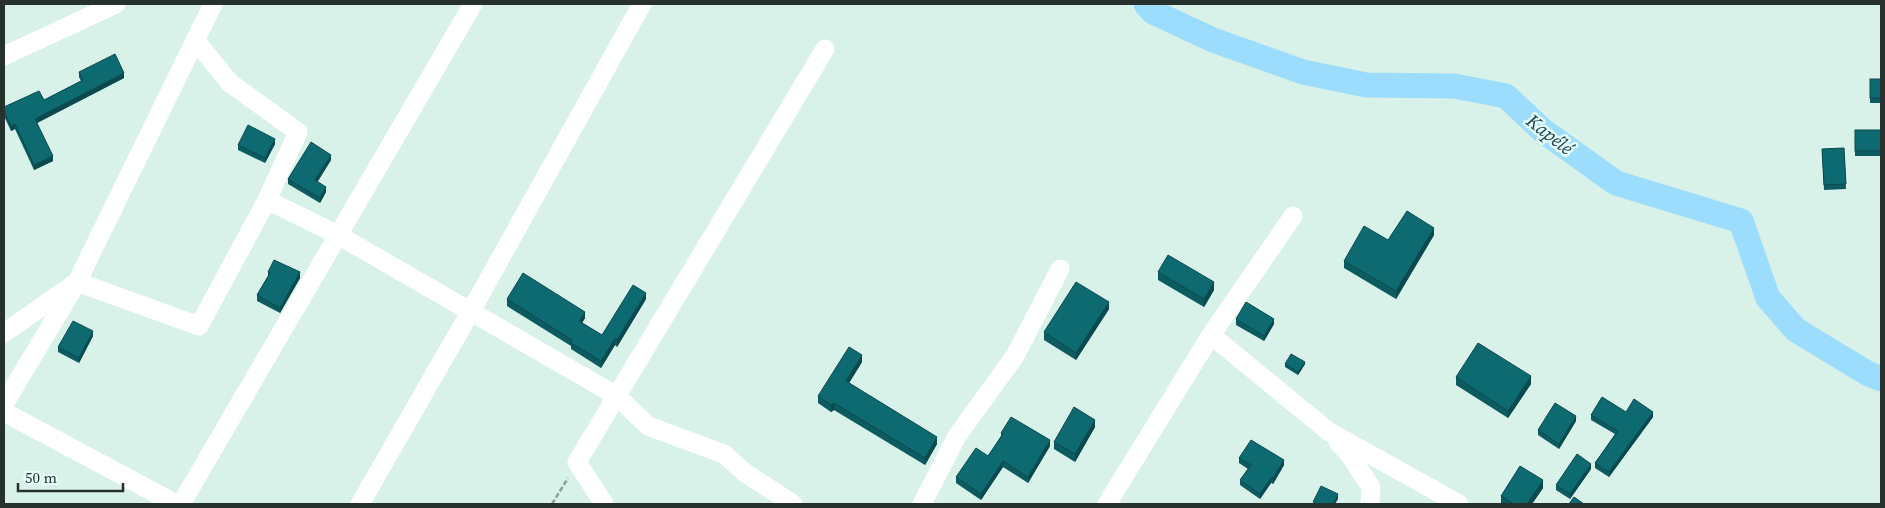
<svg xmlns="http://www.w3.org/2000/svg" width="1885" height="508" font-family="'Source Serif 4',serif">
	<style>
		.lines { fill: none; stroke-linecap: round; stroke-linejoin: round }
		.river { stroke: #9cdcfc; stroke-width: 25 }
		.path { stroke: #8c9e99; stroke-width: 2.5; stroke-dasharray: 5 2.5; stroke-linecap: butt }
		.minor { stroke: #fff; stroke-width: 19 }
		.wall { fill: #0c5b61 }
		.shaded-wall { fill: #0a4a4f }
		.building { fill: #0e6a71; stroke: #0a4a4f }
		.labels { text-anchor: middle; stroke-width: 5; stroke-linejoin: round; paint-order: stroke }
		.water-label { font-size: 19px; font-style: italic; fill: #1b4051; stroke: #e5fef7 }
	</style>
	<rect width="100%" height="100%" fill="#d8f1e9"/>
	<g class="lines">
		<path class="river" d="M1146 4 1153 12 1213 40 1303 72 1366 85 1454 86 1506 96 1542 130 1616 183 1741 221 1768 298 1796 330 1867 373 1881 379"/>
		<path class="path" d="M552 504 568 478"/>
		<g class="minor">
			<path d="M4 56 116 4"/>
			<path d="M267 200 338 235 617 396 648 426 724 454 744 472 793 504"/>
			<path d="M4 333 77 282 199 326 267 200 298 132 230 83 195 40"/>
			<path d="M1211 335 1328 431 1459 504"/>
			<path d="M4 404 77 282 213 4"/>
			<path d="M4 412 176 504"/>
			<path d="M1338 442 1349 454 1371 487 1370 504"/>
			<path d="M181 504 473 4"/>
			<path d="M360 504 471 311 642 4"/>
			<path d="M604 504 577 462 825 49"/>
			<path d="M922 504 957 436 1015 356 1060 269"/>
			<path d="M1107 504 1211 335 1293 216"/>
		</g>
	</g>
	<g class="wall">
		<path d="M79 72 124 78 37 123 53 161 34 170 15 129 11 131 4 116V107L44 100 81 81 79 77Z"/>
		<rect x="1870" y="79" width="11" height="24"/>
		<rect x="1855" y="130" width="26" height="26"/>
		<path d="M275 144 265 163 238 150V145Z"/>
		<path d="M1844 148 1846 189 1824 190 1822 149Z"/>
		<path d="M331 160 317 182 326 192 320 203 288 184V179Z"/>
		<path d="M1434 235 1396 299 1344 268V261Z"/>
		<path d="M268 272 300 278 280 313 257 301V295L268 276Z"/>
		<path d="M1158 272 1214 290 1204 307 1158 280Z"/>
		<path d="M507 299 585 318 582 323 602 335 646 299 617 347 615 345 601 368 571 349V346L507 306Z"/>
		<path d="M1109 309 1076 360 1044 340V332Z"/>
		<path d="M1236 319 1274 324 1264 341 1236 325Z"/>
		<path d="M93 336 79 363 58 352V347Z"/>
		<path d="M862 362 849 383 937 444 925 465 834 410 831 412 818 403V396Z"/>
		<path d="M1285 364H1305L1298 375 1285 367Z"/>
		<path d="M1456 377 1531 384 1508 418 1456 385Z"/>
		<path d="M1626 412 1653 417 1609 477 1595 468V463L1615 434 1591 420V415Z"/>
		<path d="M1576 421 1559 449 1538 435V430Z"/>
		<path d="M1095 427 1075 462 1054 449V442Z"/>
		<path d="M1001 433 1050 446 1028 483 1003 467 981 500 956 483V477L988 456 1001 436Z"/>
		<path d="M1239 458 1284 465 1273 484 1271 483 1260 499 1240 485V480L1248 469 1239 463Z"/>
		<path d="M1591 469 1570 499 1556 490V485Z"/>
		<path d="M1543 488 1532 504H1503L1501 503V496Z"/>
	</g>
	<g class="shaded-wall">
		<path d="M124 73V78L35 124V119Z"/>
		<path d="M15 124V129L11 131V126Z"/>
		<path d="M275 139V144L265 163V158Z"/>
		<path d="M331 155V160L315 186V180Z"/>
		<path d="M53 156V161L34 170V165Z"/>
		<path d="M326 187V192L320 203V198Z"/>
		<path d="M1434 228V235L1396 299V291Z"/>
		<path d="M300 272V278L280 313V308Z"/>
		<path d="M1214 282V290L1204 307V299Z"/>
		<path d="M646 293V299L617 347V340Z"/>
		<path d="M1109 302V309L1076 360V353Z"/>
		<path d="M585 312V318L579 328V321Z"/>
		<path d="M1274 319V324L1264 341V336Z"/>
		<path d="M93 331V336L79 363V358Z"/>
		<path d="M615 339V345L601 368V361Z"/>
		<path d="M862 355V362L846 388V381Z"/>
		<path d="M1305 362V364L1298 375V372Z"/>
		<path d="M1531 376V384L1508 418V411Z"/>
		<path d="M834 403V410L831 412V405Z"/>
		<path d="M1653 412V417L1609 477V472Z"/>
		<path d="M1576 416V421L1559 449V444Z"/>
		<path d="M1095 420V427L1075 462V454Z"/>
		<path d="M937 437V444L925 465V458Z"/>
		<path d="M1050 440V446L1028 483V477Z"/>
		<path d="M1284 460V465L1273 484V478Z"/>
		<path d="M1003 461V467L981 500V494Z"/>
		<path d="M1591 464V469L1570 499V494Z"/>
		<path d="M1271 478V483L1260 499V494Z"/>
		<path d="M1543 480V488L1532 504H1527Z"/>
		<path d="M1338 494V499L1335 504H1333Z"/>
	</g>
	<g class="building">
		<path d="M115 54 124 73 35 119 53 156 34 165 15 124 11 126 4 111V107L39 91 44 100 83 80 79 72Z"/>
		<rect x="1870" y="79" width="11" height="19"/>
		<path d="M248 125 275 139 265 158 238 145Z"/>
		<rect x="1855" y="130" width="26" height="21"/>
		<path d="M311 142 331 155 315 180 326 187 320 198 288 179Z"/>
		<path d="M1844 148 1846 184 1824 185 1822 149Z"/>
		<path d="M1407 211 1434 228 1396 291 1344 261 1364 226 1388 240Z"/>
		<path d="M1168 255 1214 282 1204 299 1158 272Z"/>
		<path d="M274 260 300 272 280 308 257 295 270 273 268 272Z"/>
		<path d="M523 273 585 312 579 321 602 335 633 285 646 293 617 340 615 339 601 361 571 343 572 340 507 299Z"/>
		<path d="M1076 282 1109 302 1076 353 1044 332Z"/>
		<path d="M1246 302 1274 319 1264 336 1236 319Z"/>
		<path d="M73 321 93 331 79 358 58 347Z"/>
		<path d="M1478 343 1531 376 1508 411 1456 377Z"/>
		<path d="M849 347 862 355 846 381 937 437 925 458 834 403 831 405 818 396Z"/>
		<path d="M1291 354 1305 362 1298 372 1285 364Z"/>
		<path d="M1602 397 1626 412 1634 399 1653 412 1609 472 1595 463 1618 431 1591 415Z"/>
		<path d="M1555 403 1576 416 1559 444 1538 430Z"/>
		<path d="M1074 407 1095 420 1075 454 1054 442Z"/>
		<path d="M1011 417 1050 440 1028 477 1003 461 981 494 956 477 976 448 988 456 1003 434 1001 433Z"/>
		<path d="M1251 440 1284 460 1273 478H1271L1260 494 1240 480 1251 465 1239 458Z"/>
		<path d="M1577 454 1591 464 1570 494 1556 485Z"/>
		<path d="M1520 466 1543 480 1527 504H1514L1501 496Z"/>
		<path d="M1321 486 1338 494 1333 504H1318L1313 502Z"/>
		<path d="M1574 497 1584 504H1569Z"/>
	</g>
	<g class="labels">
		<g class="water-label">
			<text transform="translate(1550 134) rotate(38)" y="7">Kapélé</text>
		</g>
	</g>
	<rect width="1885" height="508" fill="none" stroke="#26302d" stroke-width="10"/>
	<path d="M18 483v8h105v-8" fill="none" stroke="#26302d" stroke-width="2.5"/>
	<text x="25" y="483" font-size="15" fill="#26302d" stroke="#e5fef7" stroke-width="4" paint-order="stroke">50 m</text>
</svg>
